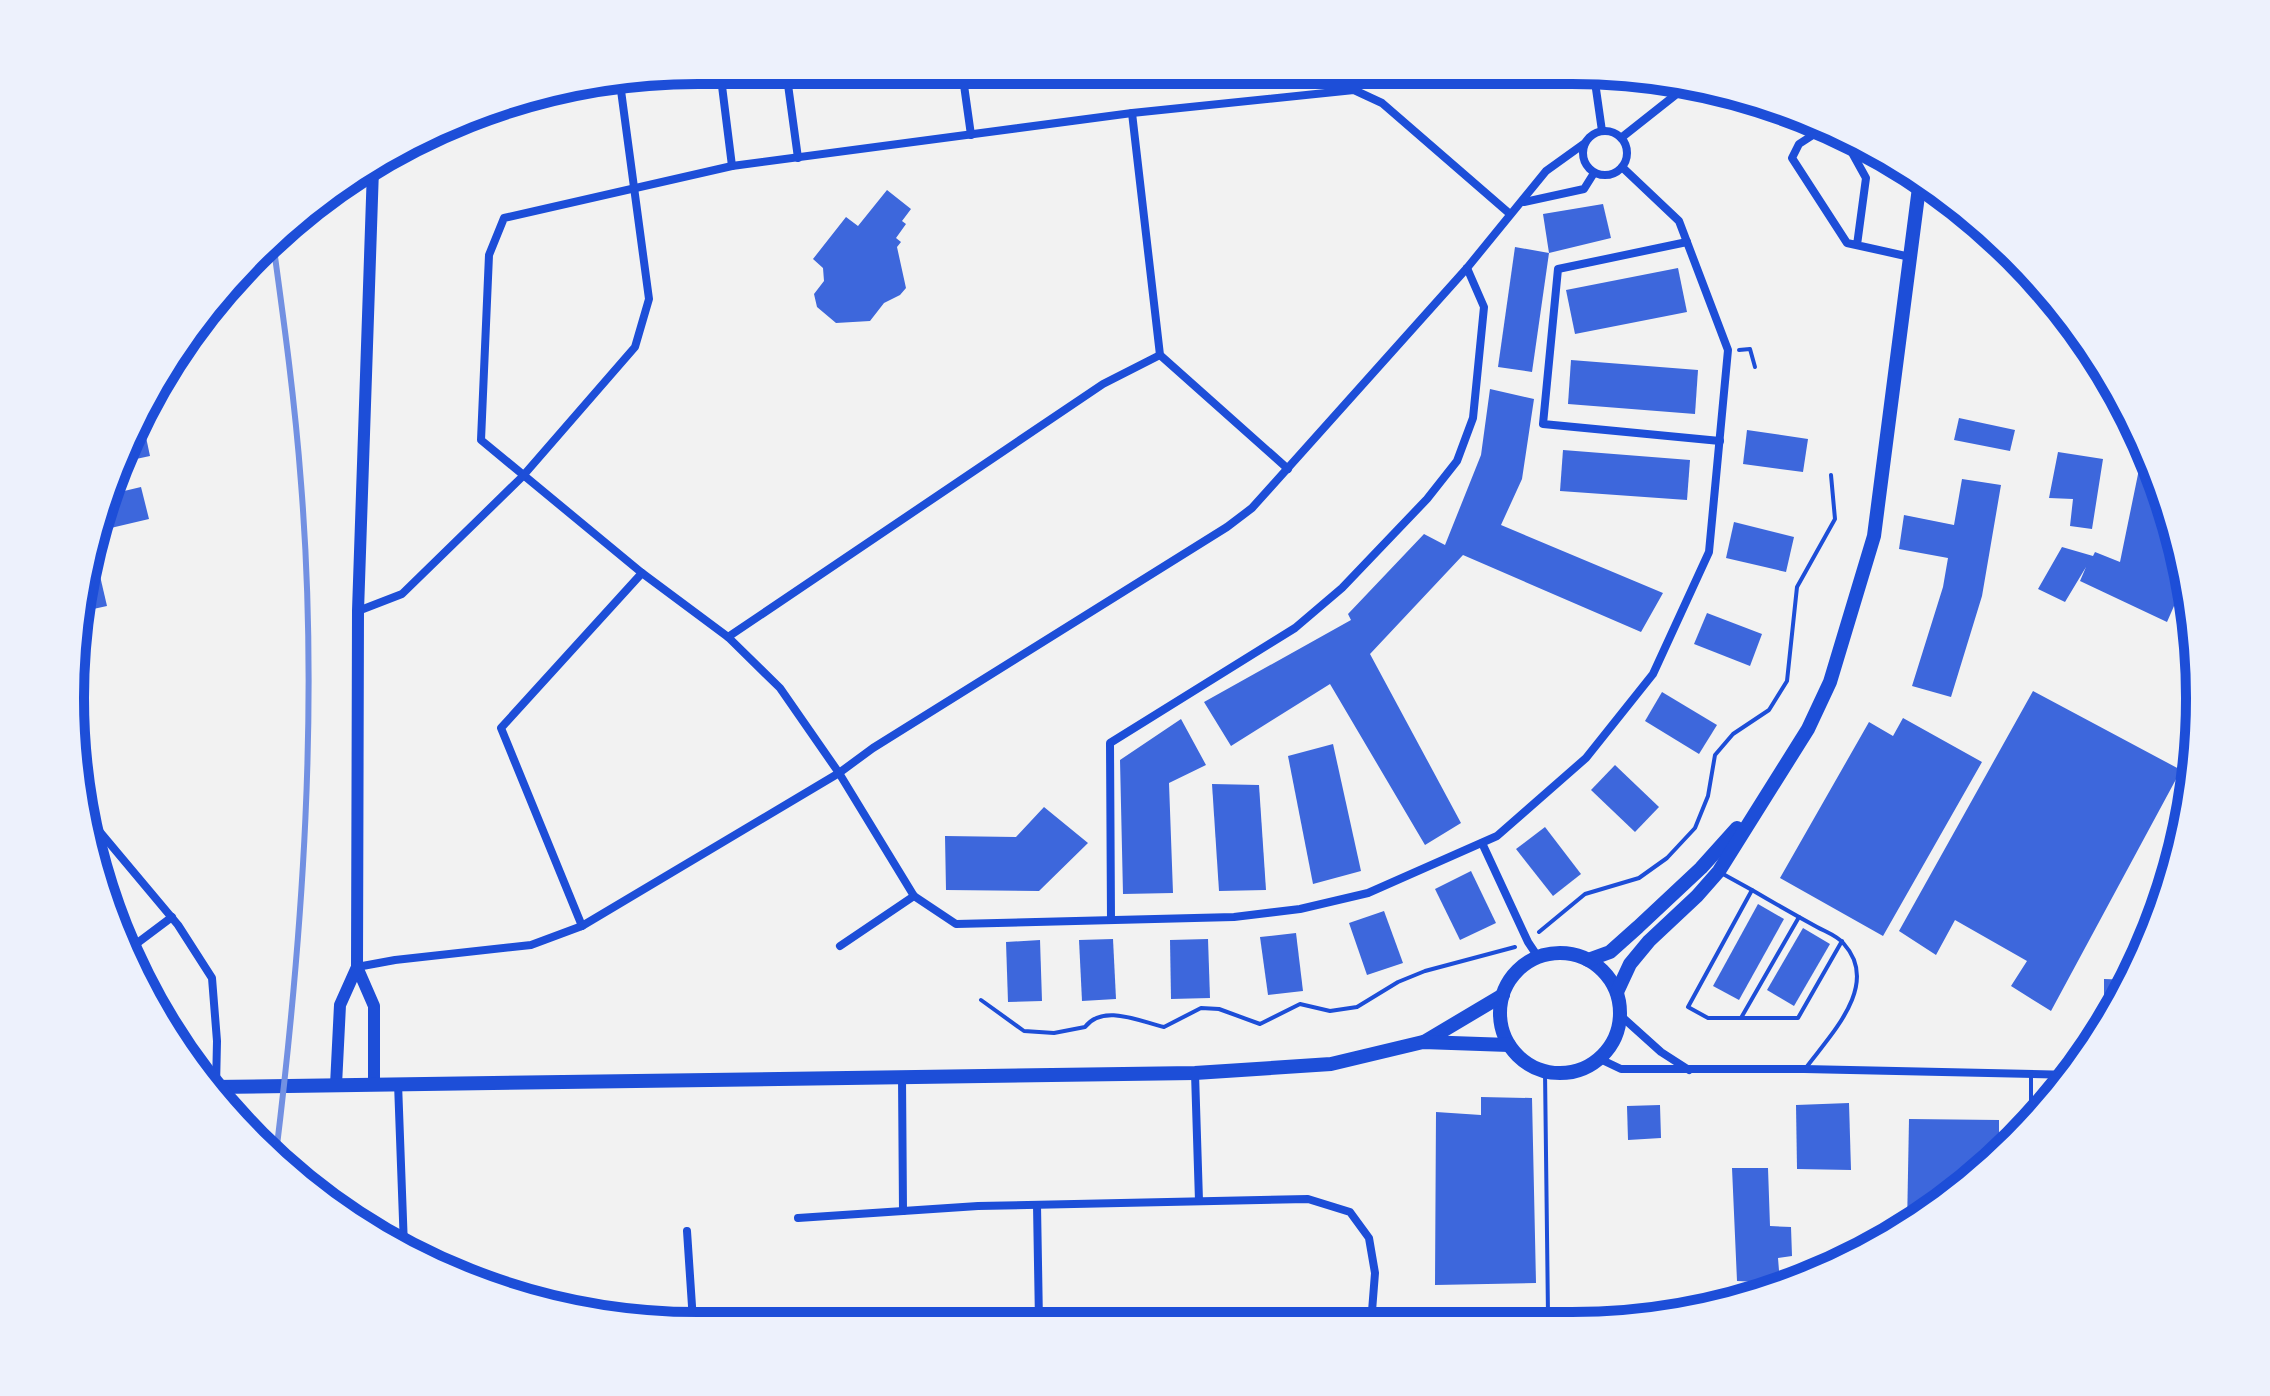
<svg xmlns="http://www.w3.org/2000/svg" width="2270" height="1396" font-family="'Sofia Sans Condensed',sans-serif">
	<style>
		.building { fill: #3d67dc }
		.lines { fill: none; stroke-linecap: round; stroke-linejoin: round }
		.path { stroke: #1d4ed8; stroke-width: 4 }
		.service { stroke: #1d4ed8; stroke-width: 4 }
		.minor { stroke: #1d4ed8; stroke-width: 8 }
		.secondary { stroke: #1d4ed8; stroke-width: 12 }
		.primary { stroke: #1d4ed8; stroke-width: 14 }
		.rail { stroke: #7290e2; stroke-width: 6 }
		.rim { fill: none; stroke: #1d4ed8; stroke-width: 10 }
	</style>
	<rect width="100%" height="100%" fill="#f2f2f2"/>
	<g class="building">
		<path d="M887 190 911 209 902 221 906 224 896 238 901 242 897 247 906 288 900 295 884 303 870 321 836 323 817 307 814 294 824 281 823 268 813 259 846 217 858 226Z"/>
		<path d="M1603 204 1611 238 1549 253 1543 214Z"/>
		<path d="M1515 247 1549 253 1532 372 1498 367Z"/>
		<path d="M1678 268 1687 312 1575 334 1566 290Z"/>
		<path d="M1571 360 1698 370 1695 414 1568 404Z"/>
		<path d="M1490 389 1534 399 1522 479 1501 525 1663 593 1641 632 1463 555 1370 654 1461 823 1425 845 1330 684 1231 746 1204 702 1351 620 1348 614 1424 534 1445 545 1481 455Z"/>
		<path d="M1959 418 2015 430 2010 451 1954 440Z"/>
		<path d="M143 423 150 456 122 462Z"/>
		<path d="M1747 430 1808 439 1803 472 1743 464Z"/>
		<path d="M2144 445 2167 496 2188 588 2187 594 2181 590 2167 622 2080 581 2086 567 2065 602 2038 589 2062 547 2093 556 2095 552 2120 562Z"/>
		<path d="M1563 450 1690 460 1687 500 1560 491Z"/>
		<path d="M2058 452 2103 459 2092 529 2070 526 2073 499 2049 498Z"/>
		<path d="M1962 479 2001 485 1982 596 1951 697 1912 686 1943 587 1948 558 1899 549 1904 515 1954 525Z"/>
		<path d="M141 487 149 519 98 531 103 496Z"/>
		<path d="M1734 522 1794 537 1786 572 1726 558Z"/>
		<path d="M97 563 107 606 84 611 92 564Z"/>
		<path d="M1707 613 1762 634 1750 666 1694 644Z"/>
		<path d="M2033 691 2181 770 2051 1011 2011 986 2027 961 1955 920 1936 955 1899 931Z"/>
		<path d="M1662 692 1717 725 1699 754 1645 721Z"/>
		<path d="M1903 718 1982 762 1883 936 1780 878 1869 722 1893 736Z"/>
		<path d="M1181 719 1206 765 1169 783 1173 893 1123 894 1120 760Z"/>
		<path d="M1333 744 1361 871 1313 884 1288 756Z"/>
		<path d="M1615 765 1659 807 1635 832 1591 790Z"/>
		<path d="M1212 784 1259 785 1266 890 1219 891Z"/>
		<path d="M1044 807 1088 843 1039 891 946 890 945 836 1016 837Z"/>
		<path d="M1545 827 1581 874 1553 896 1516 849Z"/>
		<path d="M1471 871 1496 923 1460 940 1435 889Z"/>
		<path d="M1758 904 1784 919 1739 1000 1713 986Z"/>
		<path d="M1384 911 1403 963 1367 975 1349 923Z"/>
		<path d="M1803 928 1830 944 1794 1006 1767 990Z"/>
		<path d="M1296 933 1303 991 1268 995 1260 937Z"/>
		<path d="M1113 939 1116 999 1082 1001 1079 940Z"/>
		<path d="M1208 939 1210 998 1171 999 1170 940Z"/>
		<path d="M1040 940 1042 1001 1008 1002 1006 942Z"/>
		<path d="M2104 979 2133 980 2104 1025Z"/>
		<path d="M1481 1097 1532 1098 1536 1283 1435 1285 1436 1112 1481 1115Z"/>
		<path d="M1849 1103 1851 1170 1797 1169 1796 1105Z"/>
		<path d="M1660 1105 1661 1138 1628 1140 1627 1106Z"/>
		<path d="M1909 1119 1999 1120V1157L1986 1170 1907 1227Z"/>
		<path d="M1732 1168H1768L1770 1226 1791 1227 1792 1256 1778 1258 1780 1283 1737 1281Z"/>
	</g>
	<g class="lines">
		<g class="path">
			<path d="M1739 350 1750 349 1755 367"/>
			<path d="M1539 932 1585 894 1639 878 1667 858 1695 828 1708 796 1715 755 1733 734 1769 710 1787 681 1797 587 1835 519 1831 475"/>
			<path d="M981 1000 1024 1031 1054 1033 1085 1027C1103 1003 1141 1022 1164 1027L1201 1008 1219 1009 1260 1024 1300 1004 1330 1011 1357 1007 1398 982 1425 971 1515 947"/>
		</g>
		<g class="service">
			<path d="M1723 874 1752 890"/>
			<path d="M1741 1018 1799 917"/>
			<path d="M1805 1069C1830 1035 1881 985 1844 944 1838 936 1826 932 1817 927 1795 915 1774 903 1752 890L1688 1007 1708 1018H1798L1842 941"/>
			<path d="M2031 1122V1074"/>
			<path d="M1483 1314 1548 1315 1545 1072"/>
		</g>
		<g class="minor">
			<path d="M720 70 732 166"/>
			<path d="M786 70 798 158"/>
			<path d="M962 71 971 135"/>
			<path d="M1352 74 1354 90"/>
			<path d="M1594 75 1602 131"/>
			<path d="M1132 113 1160 355 1288 469"/>
			<circle cx="1605" cy="153" r="22"/>
			<path d="M1621 138 1688 85"/>
			<path d="M1524 202 1584 189 1594 173"/>
			<path d="M1510 214 1382 103 1354 90 1132 113 732 166 504 218 489 255 481 440 642 573 728 637 780 688 839 773 914 896 956 924 1234 917 1300 909 1368 893 1497 836 1586 758 1653 674 1709 552 1728 350 1679 221 1622 167"/>
			<path d="M1687 242 1558 269 1543 424 1720 441"/>
			<path d="M1857 245 1866 178 1845 140 1816 133 1799 144 1792 158 1847 243 1910 257"/>
			<path d="M358 611 402 594 522 477 635 347 649 299 620 83"/>
			<path d="M728 637 1103 384 1160 355"/>
			<path d="M90 820 178 925 212 978 217 1041 216 1087"/>
			<path d="M1482 843 1528 942 1538 957"/>
			<path d="M1111 920 1110 743 1295 628 1342 588 1427 499 1457 461 1473 418 1484 307 1467 268"/>
			<path d="M582 926 501 728 642 573"/>
			<path d="M840 946 914 896"/>
			<path d="M128 950 172 917"/>
			<path d="M357 967 395 960 531 945 582 926 839 773 873 748 1227 527 1252 508 1467 268 1546 171 1585 143"/>
			<path d="M1621 1016 1661 1052 1689 1070"/>
			<path d="M1600 1059 1621 1069H1804L2074 1075"/>
			<path d="M1195 1073 1199 1201"/>
			<path d="M902 1077 903 1211"/>
			<path d="M398 1083 404 1247"/>
			<path d="M1037 1205 1039 1322"/>
			<path d="M798 1218 978 1206 1308 1199 1350 1212 1369 1238 1375 1273 1371 1324"/>
			<path d="M687 1231 693 1321"/>
		</g>
		<g class="secondary">
			<path d="M373 169 358 611 357 967 374 1006V1084"/>
			<path d="M336 1085 340 1005 357 967"/>
		</g>
		<g class="primary">
			<circle cx="1560" cy="1013" r="60"/>
			<path d="M1588 960 1610 952 1638 927 1701 868 1737 828"/>
			<path d="M1617 992 1630 964 1649 941 1697 896 1719 871 1808 729 1830 682 1874 536 1920 180"/>
			<path d="M1424 1042 1503 995"/>
			<path d="M214 1087 1195 1073 1331 1064 1423 1042 1509 1045"/>
		</g>
		<path class="rail" d="M273 242C284 322 295 402 301 483 319 706 303 932 276 1154"/>
	</g>
	<path d="M0 0H2270V1396H0ZM698 84H1572A614 614 0 0 1 2186 698V698A614 614 0 0 1 1572 1312H698A614 614 0 0 1 84 698V698A614 614 0 0 1 698 84Z" fill="#edf1fc" fill-rule="evenodd"/>
	<path class="rim" d="M698 84H1572A614 614 0 0 1 2186 698V698A614 614 0 0 1 1572 1312H698A614 614 0 0 1 84 698V698A614 614 0 0 1 698 84Z"/>
</svg>
